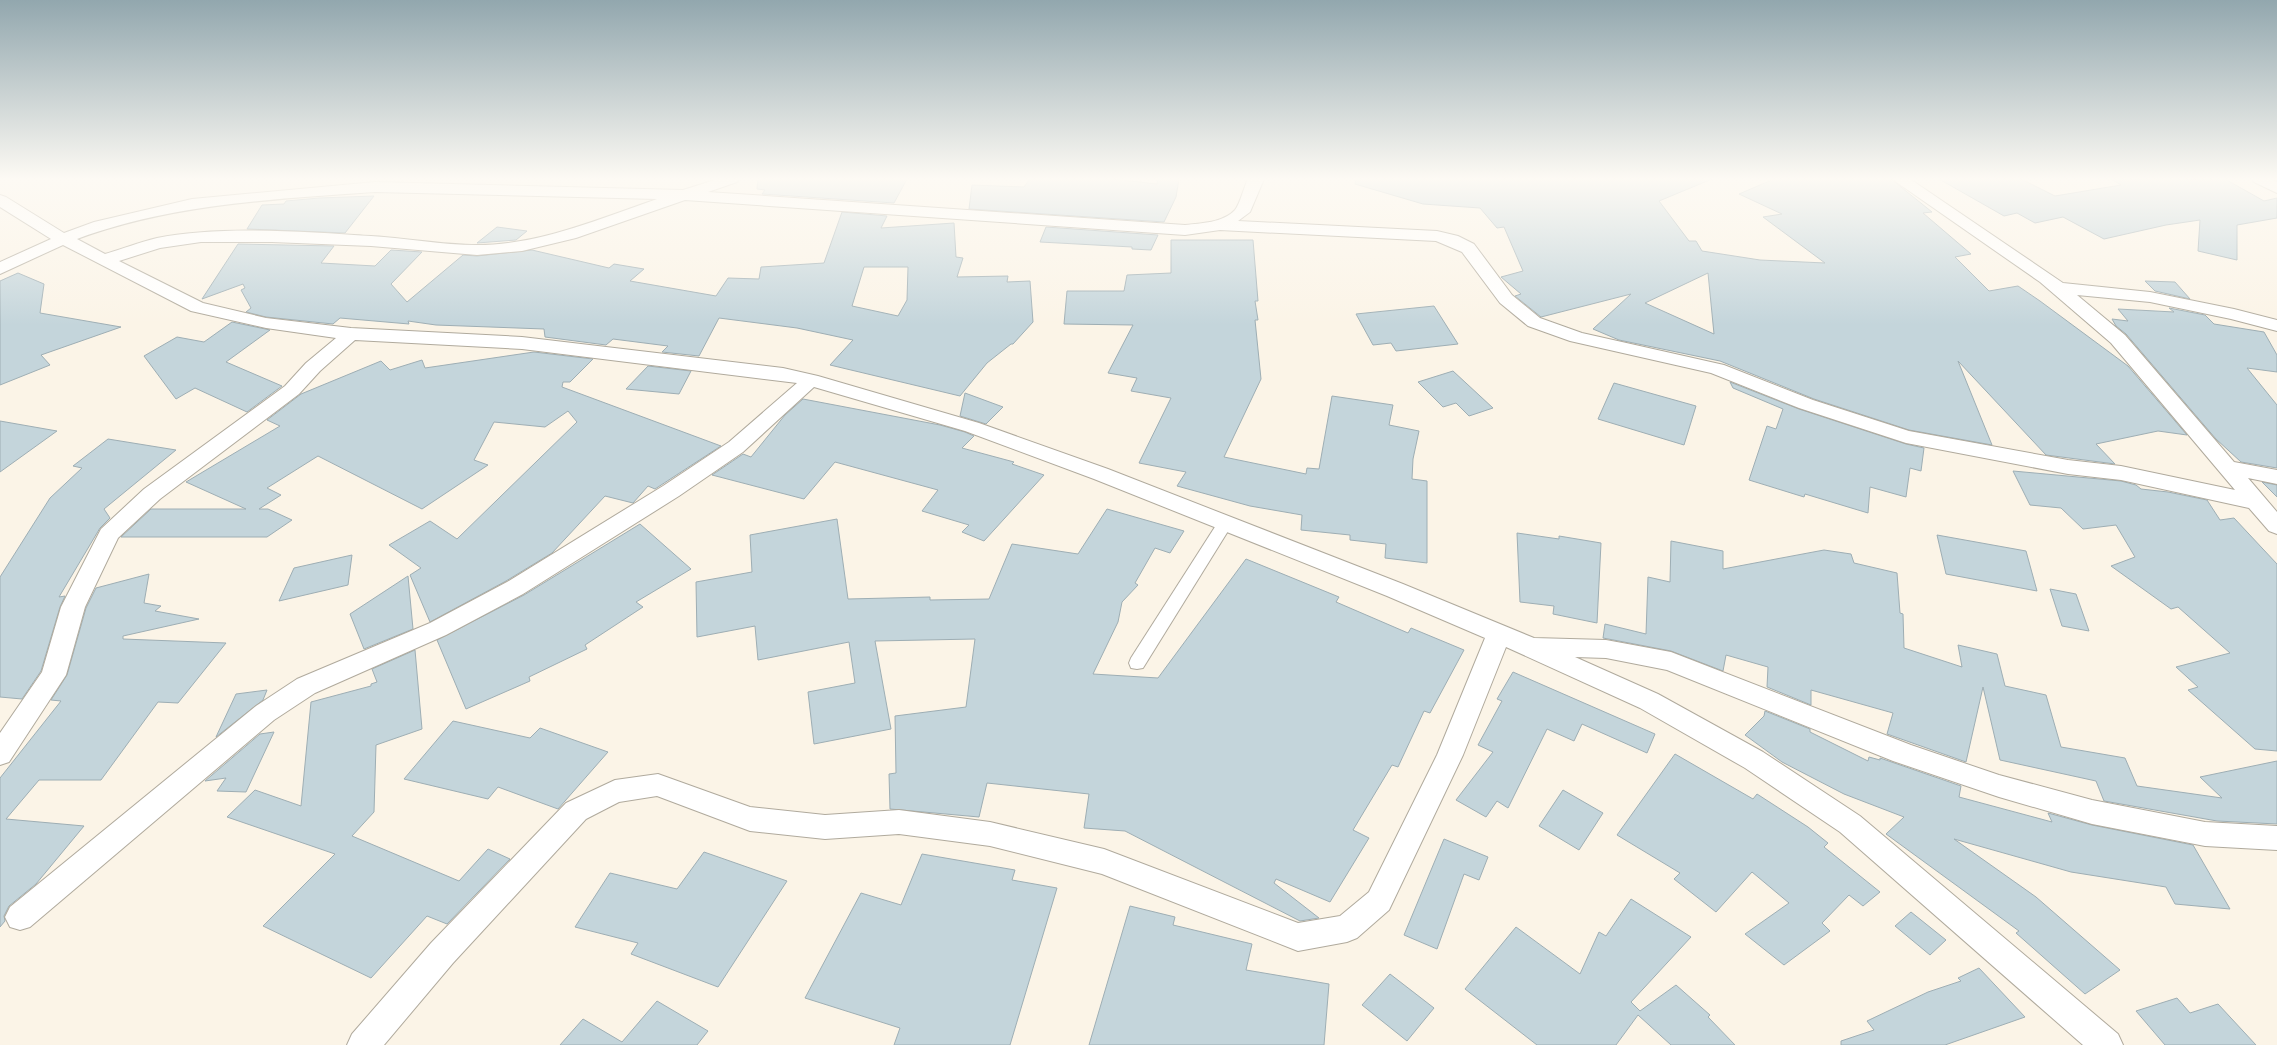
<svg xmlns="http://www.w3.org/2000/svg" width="2277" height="1045" font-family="'Open Sans',sans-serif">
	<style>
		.building { fill: #c4d5db; stroke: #9eaeb4; fill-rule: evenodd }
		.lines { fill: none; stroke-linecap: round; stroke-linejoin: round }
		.service-casing { stroke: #b0aa9d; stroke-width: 2 }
		.minor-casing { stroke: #b0aa9d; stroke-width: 2 }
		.service { fill: #fff; fill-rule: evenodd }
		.minor { fill: #fff; fill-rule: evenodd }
	</style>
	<rect width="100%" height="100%" fill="#fbf4e7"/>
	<g class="building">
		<path d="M758 179H907L894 203 762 194 765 190 757 189Z"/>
		<path d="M1030 179H1113L1157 184 1158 179H1179L1176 197 1164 222 969 209 972 185 1024 187Z"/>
		<path d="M1356 179H1712L1659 201 1689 241H1696L1702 251 1760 260 1825 263 1763 217 1782 214 1739 194 1774 179H1891L1932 212 1923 213 1971 254 1955 257 1989 291 2018 286 2040 301 2128 366 2187 435 2158 431 2096 444 2115 464 2046 455 1958 361 1992 445 1909 430 1814 399 1720 361 1619 340 1593 329 1631 294 1541 317 1515 296 1521 294 1501 277 1523 271 1504 227 1497 228 1480 208 1423 204 1355 184ZM1708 273 1714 334 1645 303Z"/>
		<path d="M1939 179H2021L2055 196 2121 185 2111 179 2160 180 2225 179 2264 201 2277 198V218L2237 225V260L2198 251 2200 220 2166 225 2104 239 2063 217 2035 223 2017 213 2004 216Z"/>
		<path d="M374 196 345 233 247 229 262 205 284 204 286 201 319 198Z"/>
		<path d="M842 212 887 216 881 228 954 223 956 257 963 258 957 277 1008 276 1007 282 1030 281 1033 322 1013 344H1011L987 363 960 396 830 365 853 340 797 328 719 318 699 356 662 352 668 346 613 339 606 345 545 337 544 329 436 325 408 321 409 324 340 318 333 324 266 317 246 312 251 308 241 290 245 288 243 284 202 299 238 244 334 246 321 263 375 266 391 250 422 252 391 284 407 302 463 255 477 256 532 250 609 268 614 264 644 269 630 281 716 296 728 278 759 279 761 267 824 263ZM864 267H908L907 300 898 316 852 306Z"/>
		<path d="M497 227 527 231 516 240 477 243Z"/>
		<path d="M1046 227 1158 235 1151 250 1132 249V247L1040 242Z"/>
		<path d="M1171 240H1253L1258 301H1255L1258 320H1255L1261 379 1224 457 1306 474 1307 468 1319 469 1332 396 1393 405 1389 425 1419 431 1413 459 1412 479 1427 481V563L1385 558 1386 544 1350 540V535L1301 530 1302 515 1250 506 1177 486 1186 472 1139 463 1171 398 1131 391 1137 378 1108 373 1133 325 1064 324 1067 291H1124L1127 275 1171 273Z"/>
		<path d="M18 273 44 284 40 313 121 327 41 355 50 365 0 385V281Z"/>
		<path d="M2145 281 2175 282 2190 299 2155 291Z"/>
		<path d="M1434 306 1458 344 1396 351 1391 343 1373 345 1356 314Z"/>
		<path d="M2169 308 2205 315 2214 324 2264 332 2277 355V372L2247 368 2277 405V468L2241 462 2216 439 2126 334 2116 326 2112 319 2128 321 2118 309 2174 312Z"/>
		<path d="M232 322 270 330 226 362 282 386 247 412 195 388 176 399 144 356 177 337 204 342Z"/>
		<path d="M534 352 593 359 570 382H563L562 387 721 446 655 489 648 486 633 503 605 496 552 553 506 581 430 622 410 575 421 568 389 545 430 521 457 539 577 422 568 411 545 427 494 422 474 460 488 465 422 509 318 456 267 488 281 495 259 509H268L292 520 267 537H121L151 509H246L186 482 280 426 267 420 301 394 381 361 390 370 422 360 425 368Z"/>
		<path d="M648 366 691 371 679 394 626 389Z"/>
		<path d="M1453 371 1493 408 1469 416 1456 403 1443 407 1418 382Z"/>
		<path d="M1730 382 1799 409 1906 444 1924 448 1921 471 1910 468 1906 497 1870 487 1868 513 1805 494 1804 497 1749 480 1767 426 1776 429 1783 409 1733 388Z"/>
		<path d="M1614 383 1696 406 1684 445 1598 419Z"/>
		<path d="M965 393 1003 407 986 424 960 416Z"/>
		<path d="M803 399 940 425 965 432 974 436 962 448 1014 462 1012 464 1044 475 984 541 962 532 969 525 922 511 938 490 835 462 804 499 712 475 743 454 751 457 785 415Z"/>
		<path d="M0 421 57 431 0 472Z"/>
		<path d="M108 439 176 450 104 509 110 518 100 528 59 597 65 596 60 607 41 671 22 699 0 697V577L50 498 82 468 73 466Z"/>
		<path d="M2013 471 2121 481 2136 485 2141 489 2168 492 2207 500 2220 520 2234 518 2277 564V751L2255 749 2188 690 2198 687 2176 667 2230 653 2178 607 2171 609 2111 566 2135 557 2116 525 2083 529 2061 508 2030 505Z"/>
		<path d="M2262 482 2277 485V497Z"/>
		<path d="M1107 509 1184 531 1170 553 1155 548 1135 583 1138 585 1122 602 1118 622 1093 674 1158 678 1246 559 1339 597 1336 602 1408 633 1411 628 1464 650 1430 713 1424 711 1398 767 1392 765 1353 830 1369 838 1330 902 1276 879 1274 883 1319 918 1300 921 1125 831 1084 828 1089 794 987 783 979 817 890 809 889 774 896 773 895 716 966 707 975 639 875 641 891 729 814 744 808 692 855 683 849 642 758 660 755 626 697 637 696 582 752 572 750 535 837 519 848 599 930 597V600L989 599 1012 544 1078 554Z"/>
		<path d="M640 524 691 569 636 602 643 607 585 645 587 649 529 677 530 681 466 709 437 640 524 595Z"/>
		<path d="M1517 533 1559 539V536L1601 543 1597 623 1553 614 1554 606 1520 602Z"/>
		<path d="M1937 535 2026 551 2037 591 1946 574Z"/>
		<path d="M1671 541 1723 551V569L1824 550 1851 554 1854 563 1897 573 1900 613 1903 614 1904 648 1962 667 1958 645 1997 654 2005 686 2046 695 2061 747 2125 758 2137 786 2222 798 2200 777 2277 761V824L2217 821 2104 801 2096 781 2000 760 1983 687 1966 762 1887 734 1893 713 1811 690V705L1767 687 1768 667 1726 655 1723 671 1671 651 1603 638 1605 624 1646 634 1648 577 1670 582Z"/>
		<path d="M352 555 348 585 279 601 294 568Z"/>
		<path d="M149 574 144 603 161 606 155 611 199 619 123 636V639L226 643 178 703 158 702 101 780H39L6 819 84 826 36 884 9 906 4 916 5 921 0 927V778L61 701 51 700 67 675 86 608 96 588Z"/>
		<path d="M408 576 413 629 364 649 350 614Z"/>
		<path d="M2050 589 2076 594 2089 631 2062 626Z"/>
		<path d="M415 650 422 729 376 745 374 812 352 836 459 881 488 849 510 859 447 924 427 916 371 978 263 926 335 854 227 817 255 790 301 806 311 702 371 686V684L377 682 372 669Z"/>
		<path d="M1513 672 1655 734 1647 753 1582 724 1574 741 1547 729 1508 808 1497 801 1486 817 1456 800 1493 752 1478 745 1502 701 1497 699Z"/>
		<path d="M267 690 263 700 216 737 236 694Z"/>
		<path d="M1765 711 1810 729V732L1868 761 1869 757 1880 760V758L1961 786 1959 797 2052 822 2048 813 2092 825 2193 845 2230 909 2175 904 2166 887 2071 872 1954 839 2036 897 2120 970 2085 994 2016 933 2019 931 1886 834 1904 817 1844 794 1782 762 1745 735 1764 716Z"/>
		<path d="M453 721 530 738 540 728 608 752 558 809 498 787 488 799 404 779Z"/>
		<path d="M274 732 246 792 217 791 226 778 205 781 260 734Z"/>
		<path d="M1675 754 1753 799 1757 794 1808 827 1828 843 1824 847 1880 892 1863 906 1849 895 1822 923 1830 931 1784 965 1745 934 1789 903 1752 872 1716 912 1674 879 1680 873 1617 835Z"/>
		<path d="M1563 790 1603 813 1579 850 1539 826Z"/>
		<path d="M1444 839 1488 857 1479 880 1464 874 1437 949 1404 935Z"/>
		<path d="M704 852 787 881 718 987 631 954 638 943 575 927 610 873 677 889Z"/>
		<path d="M922 854 1015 870 1012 880 1057 888 1010 1045H894L900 1028 805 998 861 893 901 905Z"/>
		<path d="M1631 899 1691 937 1631 1002 1640 1011 1676 985 1710 1015 1708 1017 1735 1045H1671L1638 1015 1616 1045H1537L1465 989 1516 927 1580 974 1599 932 1606 936Z"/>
		<path d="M1130 906 1175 917 1173 925 1252 944 1246 970 1329 984 1324 1045H1089Z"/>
		<path d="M1911 912 1946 940 1930 955 1895 926Z"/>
		<path d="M1979 968 2025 1017 1945 1045H1841V1041L1874 1030 1867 1021 1928 992 1961 981 1958 978Z"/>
		<path d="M1390 974 1434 1008 1407 1041 1362 1005Z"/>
		<path d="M2177 998 2190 1013 2218 1004 2256 1045H2165L2136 1011Z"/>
		<path d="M657 1001 708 1031 697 1045H560L583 1019 622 1042Z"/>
	</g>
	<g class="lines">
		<g class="service-casing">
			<path id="service" d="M1225 518 1230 519 1233 523 1143 668 1137 669 1131 668 1129 663 1131 658 1220 519Z"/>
		</g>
		<g class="minor-casing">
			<g id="minor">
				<path d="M718 179H740L737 182 708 192 1185 225C1201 223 1223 223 1235 210 1240 204 1244 187 1248 179H1264L1250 212 1238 221 1437 231 1458 236 1474 244 1512 295 1540 318 1582 333 1724 365 1813 400 1909 431 2068 460 2121 466 2235 490 2111 343 2040 282 1892 179H1910L2063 283 2150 292 2234 309 2277 320V331L2231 319 2150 302 2077 295 2125 335 2234 462 2277 470V484L2248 478 2277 512V534L2269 531 2249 508 2121 480 2068 474 1906 443 1799 408 1711 373 1570 341 1528 326 1500 303 1462 252 1436 241 1220 230 1185 235 685 200 576 238 522 251 477 255 371 246 272 242H201L160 248 119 261 203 303 266 318 351 328 522 337 783 368 818 376 979 423 1108 469 1403 584 1534 638 1606 640 1671 652 1911 745 1999 775 2092 800 2205 822 2277 826V850L2205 846 2092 824 1999 797 1893 761 1667 670 1606 658 1575 657 1658 694 1763 752 1860 816 2118 1034 2123 1045H2083L1840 832 1745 768 1640 708 1506 647 1463 755 1389 910 1357 938 1347 942 1298 951 1102 874 990 846 899 834 825 839 750 831 657 796 619 802 586 819 453 963 384 1045H347L352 1034 431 943 566 803 615 780 658 774 750 807 825 815 899 810 990 822 1104 849 1298 923 1340 916 1369 892 1437 755 1485 638 1387 596 1094 479 965 431 814 387 743 452 679 496 523 594 446 635 315 693 274 720 30 927 20 930 10 927 5 917 10 907 256 706 297 679 430 623 507 582 663 486 729 442 797 383 522 349 355 340 320 371 299 394 160 499 118 538 85 607 66 675 9 762 0 765V733L42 672 61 607 101 529 144 489 285 386 306 363 336 338 266 328 191 311 63 245 0 274V262L51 239 0 207V195L6 197 64 233 94 222 192 199 375 182 683 190ZM375 192 657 199C599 219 539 245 477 245 442 245 406 238 371 236 306 232 221 225 157 238 140 242 122 249 105 254L77 239C171 204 275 199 375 192Z"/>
				<path d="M2251 179H2270L2277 182V193L2254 182Z"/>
			</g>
		</g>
		<use href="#service" class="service"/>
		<use href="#minor" class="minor"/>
	</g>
	<linearGradient id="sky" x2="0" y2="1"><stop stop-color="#92a7ae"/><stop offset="0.55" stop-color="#fdfaf4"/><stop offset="1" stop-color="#fdfaf4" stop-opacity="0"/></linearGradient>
	<rect width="2277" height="325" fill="url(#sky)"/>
</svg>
